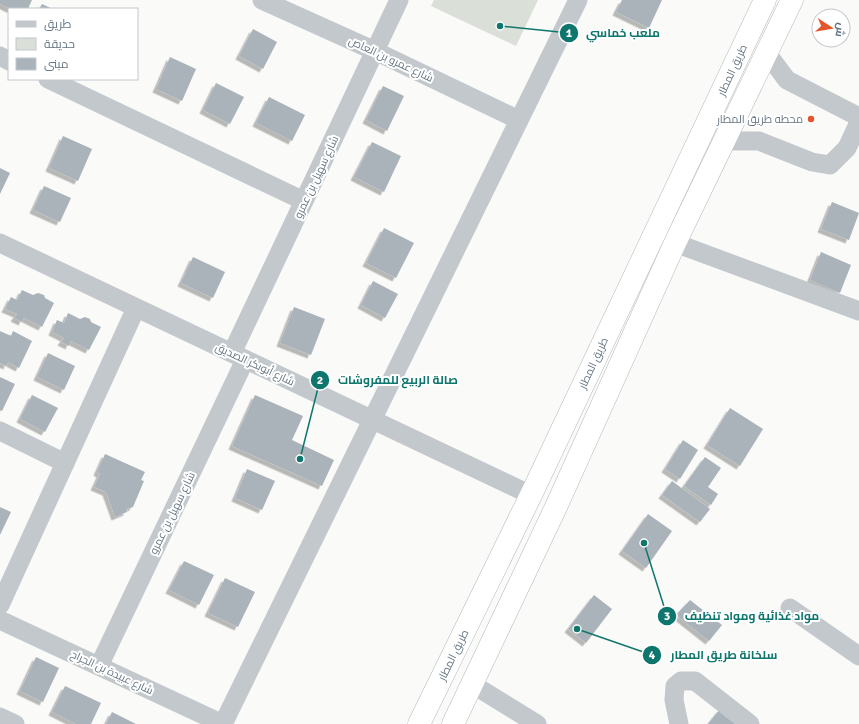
<svg xmlns="http://www.w3.org/2000/svg" width="859" height="724" font-family="Signika,Cairo,sans-serif">
	<style>
		.green { fill: #dadfd7 }
		.building { fill: #aab3b9; filter: url(#shadow) }
		.lines { fill: none; stroke-linecap: round; stroke-linejoin: round }
		.highway-casing { stroke: #b4b9bd; stroke-width: 23 }
		.minor { stroke: #c3c8cc; stroke-width: 19 }
		.highway { stroke: #fff; stroke-width: 22 }
		.poi-dot { fill: #e4572e; stroke: #fff; stroke-width: 1.5 }
		.labels { text-anchor: middle; stroke-width: 4; stroke-linejoin: round; paint-order: stroke }
		.street-label { font-size: 11px; fill: #657683; stroke: #fff }
		.poi-label { font-size: 11px; fill: #657683; stroke: #fff; text-anchor: end }
		.leader { fill: none; stroke: #0f766e; stroke-width: 1.5 }
		.callout-dot { fill: #0f766e; stroke: #fff; stroke-width: 1.5 }
		.mark-label { font-size: 12px; text-anchor: middle; font-weight: bold; fill: #fff }
		.callout-label { font-size: 12px; text-anchor: middle; font-weight: bold; fill: #0f766e; stroke: #fff; stroke-width: 4; stroke-linejoin: round; paint-order: stroke }
	</style>
	<defs>
		<filter id="shadow"><feDropShadow dx="-3.5" dy="3.5" stdDeviation="0" flood-color="#0004"/></filter>
	</defs>
	<rect width="100%" height="100%" fill="#fafaf8"/>
	<path class="green" d="M434 0H538L516 46 431 6Z"/>
	<g class="building">
		<path d="M0 0H32L28 9H10L0 4Z"/>
		<path d="M622 0H662L649 28 616 12Z"/>
		<path d="M42 4 53 9H39Z"/>
		<path d="M253 29 277 42 263 69 239 56Z"/>
		<path d="M170 57 196 69 182 101 156 89Z"/>
		<path d="M216 83 244 97 230 124 203 110Z"/>
		<path d="M383 86 404 96 387 131 366 120Z"/>
		<path d="M269 97 305 115 292 141 256 123Z"/>
		<path d="M63 136 92 149 78 181 49 168Z"/>
		<path d="M372 142 401 156 384 192 354 177Z"/>
		<path d="M0 168 10 173 0 194Z"/>
		<path d="M44 186 71 198 60 222 33 210Z"/>
		<path d="M832 202 859 213 849 240 821 229Z"/>
		<path d="M384 228 414 243 396 278 366 263Z"/>
		<path d="M821 252 851 265 840 293 810 280Z"/>
		<path d="M193 257 225 272 213 298 181 283Z"/>
		<path d="M373 281 398 294 385 318 361 305Z"/>
		<path d="M22 290 33 295 38 293 44 295 45 298 54 303 42 327 24 318 22 322 14 318 17 314 5 309 11 297 17 300Z"/>
		<path d="M294 307 325 319 311 355 280 343Z"/>
		<path d="M68 313 80 319 85 317 90 319 91 322 101 327 89 350 71 341 69 346 61 342 64 338 52 332 57 320 64 323Z"/>
		<path d="M0 331 11 336 13 331 32 341 19 368 8 362 7 366 0 363Z"/>
		<path d="M48 353 75 366 64 390 37 377Z"/>
		<path d="M0 377 15 384 2 411 0 410Z"/>
		<path d="M32 395 58 408 45 432 20 419Z"/>
		<path d="M255 395 303 416 292 440 334 460 322 486 232 446Z"/>
		<path d="M730 408 763 429 740 466 707 445Z"/>
		<path d="M683 440 698 450 680 479 665 469Z"/>
		<path d="M105 454 145 472 141 480 144 481 133 507 126 509 127 512 115 517 106 492 94 487 100 474 97 472Z"/>
		<path d="M705 457 721 468 708 487 718 494 711 505 684 486Z"/>
		<path d="M247 469 275 481 262 510 235 498Z"/>
		<path d="M672 481 710 509 700 522 662 495Z"/>
		<path d="M0 507 11 512 0 535Z"/>
		<path d="M648 514 672 531 646 568 622 551Z"/>
		<path d="M184 561 214 575 199 605 169 590Z"/>
		<path d="M225 578 255 592 238 627 208 613Z"/>
		<path d="M594 595 612 609 586 643 568 629Z"/>
		<path d="M690 600 722 625 709 641 676 615Z"/>
		<path d="M36 657 59 668 43 702 20 691Z"/>
		<path d="M65 686 101 703 91 724H76L52 712Z"/>
		<path d="M720 709 740 724H708Z"/>
		<path d="M112 712 136 724H106Z"/>
	</g>
	<g class="lines">
		<g class="highway-casing">
			<g id="highway">
				<path d="M419 724 531 495 765 0"/>
				<path d="M453 724 556 507 675 243 792 0"/>
			</g>
		</g>
		<g class="minor">
			<path d="M262 0 375 51 519 120"/>
			<path d="M766 52 787 80 859 117"/>
			<path d="M0 56 9 61"/>
			<path d="M48 79 304 201"/>
			<path d="M724 141H759L812 162 830 165 847 148 859 122"/>
			<path d="M0 243 531 495"/>
			<path d="M675 243 859 311"/>
			<path d="M232 353 399 0"/>
			<path d="M0 431 65 463"/>
			<path d="M0 605 136 308"/>
			<path d="M790 608 859 656"/>
			<path d="M0 620 223 724"/>
			<path d="M99 666 245 360"/>
			<path d="M472 684 537 724"/>
			<path d="M0 717 15 724"/>
			<path d="M223 724 578 0"/>
			<path d="M679 724 674 700 675 686 681 681H695L750 724"/>
		</g>
		<use href="#highway" class="highway"/>
	</g>
	<circle class="poi-dot" cx="811" cy="119" r="4"/>
	<g class="labels">
		<g class="street-label">
			<text transform="translate(391 59) rotate(25)" y="4">شارع عمرو بن العاص</text>
			<text transform="translate(732 70) rotate(-65)" y="4">طريق المطار</text>
			<text transform="translate(316 177) rotate(-65)" y="4">شارع سهيل بن عمرو</text>
			<text transform="translate(593 363) rotate(-65)" y="4">طريق المطار</text>
			<text transform="translate(255 364) rotate(25)" y="4">شارع أبوبكر الصديق</text>
			<text transform="translate(172 513) rotate(-64)" y="4">شارع سهيل بن عمرو</text>
			<text transform="translate(453 655) rotate(-64)" y="4">طريق المطار</text>
			<text transform="translate(112 672) rotate(25)" y="4">شارع عبيدة بن الجراح</text>
		</g>
		<g class="poi-label">
			<text x="803" y="123">محطه طريق المطار</text>
		</g>
	</g>
	<path class="leader" d="M500 26L569 33M300 459L320 380M644 543L667 616M577 629L652 655"/>
	<g class="callout-dot">
		<circle cx="500" cy="26" r="4"/>
		<circle cx="300" cy="459" r="4"/>
		<circle cx="644" cy="543" r="4"/>
		<circle cx="577" cy="629" r="4"/>
		<circle cx="569" cy="33" r="10"/>
		<circle cx="320" cy="380" r="10"/>
		<circle cx="667" cy="616" r="10"/>
		<circle cx="652" cy="655" r="10"/>
	</g>
	<g class="mark-label">
		<text x="569" y="37">1</text>
		<text x="320" y="384">2</text>
		<text x="667" y="620">3</text>
		<text x="652" y="659">4</text>
	</g>
	<g class="callout-label">
		<text x="623" y="37">ملعب خماسي</text>
		<text x="398" y="384">صالة الربيع للمفروشات</text>
		<text x="752" y="620">مواد غذائية ومواد تنظيف</text>
		<text x="724" y="659">سلخانة طريق المطار</text>
	</g>
	<rect x="8" y="8" width="130" height="72" fill="#ffffff" stroke="#c1c8cd"/>
	<rect x="16" y="21" width="20" height="6" fill="#c3c8cc" stroke="#c1c8cd"/>
	<text x="44" y="28" font-size="12" fill="#657683">طريق</text>
	<rect x="16" y="38" width="20" height="12" fill="#dadfd7" stroke="#c1c8cd"/>
	<text x="44" y="48" font-size="12" fill="#657683">حديقة</text>
	<rect x="16" y="58" width="20" height="12" fill="#aab3b9" stroke="#c1c8cd"/>
	<text x="44" y="68" font-size="12" fill="#657683">مبنى</text>
	<g transform="translate(831 28) rotate(102)"><circle r="19" fill="#ffffff" stroke="#c1c8cd"/>
	<path d="M0-3L7 15L0 10L-7 15Z" fill="#e4572e"/>
	<text y="-6" font-size="11" font-weight="bold" text-anchor="middle" fill="#657683">ش</text>
	</g>
</svg>
